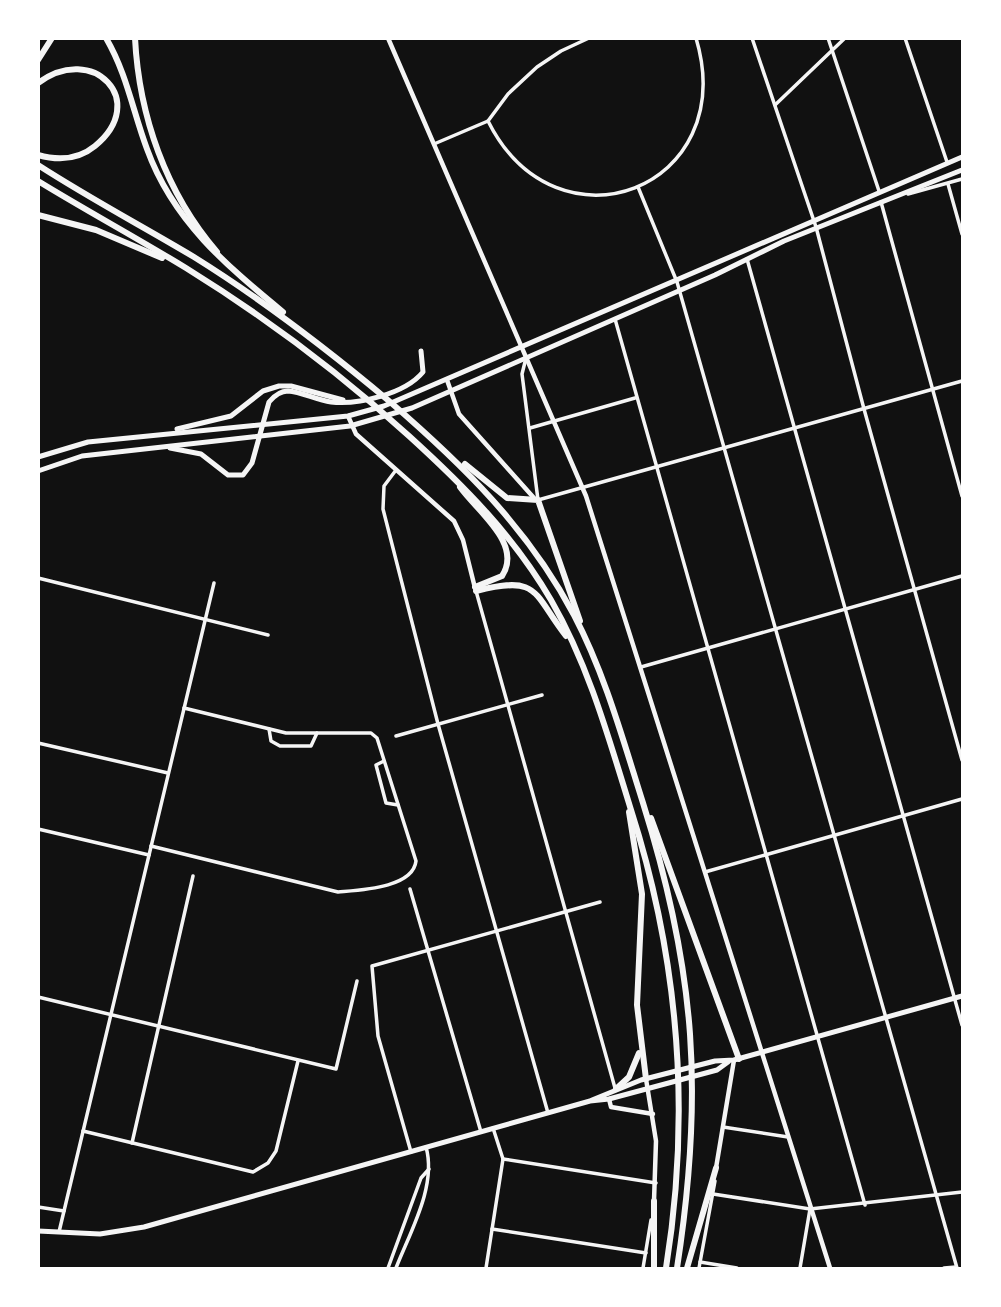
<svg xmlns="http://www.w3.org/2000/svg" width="1001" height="1307" font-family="Commissioner,sans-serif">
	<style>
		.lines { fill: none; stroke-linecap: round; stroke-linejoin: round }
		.minor { stroke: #f5f5f5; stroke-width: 3.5 }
		.tertiary { stroke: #f5f5f5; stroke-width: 4.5 }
		.primary { stroke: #f5f5f5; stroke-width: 5 }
		.motorway { stroke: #f5f5f5; stroke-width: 6 }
	</style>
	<rect width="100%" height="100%" fill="#111"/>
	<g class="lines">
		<g class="minor">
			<path d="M752 38 816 227 864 409 962 760"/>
			<path d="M828 38 879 191"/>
			<path d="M905 38 947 162"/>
			<path d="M775 105 845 38"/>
			<path d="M488 121C557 259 741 189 696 38"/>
			<path d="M434 144 488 121 508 94 537 67 561 51 589 38"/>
			<path d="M948 184 962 234"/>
			<path d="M638 187 677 282 957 1268"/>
			<path d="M908 194 962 179"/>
			<path d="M881 202 962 496"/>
			<path d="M747 259 962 1025"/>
			<path d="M615 319 865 1205"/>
			<path d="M526 358 522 374 538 500 962 381"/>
			<path d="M530 428 635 398"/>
			<path d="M396 470 384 486 383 509 438 724 548 1113"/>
			<path d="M38 578 268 635"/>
			<path d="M476 591 615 1088"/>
			<path d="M641 667 962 576"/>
			<path d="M269 729 271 741 280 746H311L317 733"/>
			<path d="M396 736 542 695"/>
			<path d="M38 743 168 773"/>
			<path d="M384 761 376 765 386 803 398 805"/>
			<path d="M38 829 149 855"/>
			<path d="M151 846 338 892C360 890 413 888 416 861L377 738 371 733H286L184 708"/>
			<path d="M705 872 962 799"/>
			<path d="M410 889 481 1132"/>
			<path d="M38 997 336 1069 357 981"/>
			<path d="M723 1127 788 1137"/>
			<path d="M83 1131 253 1172 268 1163 276 1151 298 1061"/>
			<path d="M132 1143 193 876"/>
			<path d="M411 1152 378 1036 372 966 600 902"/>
			<path d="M503 1159 656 1183"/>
			<path d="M713 1194 810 1209 962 1192"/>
			<path d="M38 1207 64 1211"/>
			<path d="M492 1229 646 1253"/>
			<path d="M59 1232 214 583"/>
			<path d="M700 1262 737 1268"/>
			<path d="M388 1268 421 1178 429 1169"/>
			<path d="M396 1268C410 1232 437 1186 426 1147"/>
			<path d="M486 1268 503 1159 493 1128"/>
			<path d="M643 1268 651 1220"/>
			<path d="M699 1268 715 1181"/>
			<path d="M800 1268 810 1209"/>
			<path d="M944 1268 956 1267"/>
		</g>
		<g class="tertiary">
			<path d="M388 38 586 496 830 1268"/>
			<path d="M447 380 459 414 534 498"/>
			<path d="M348 416 356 434 454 521 463 540 475 588"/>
			<path d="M646 1079 656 1141 654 1201"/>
			<path d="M609 1099 611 1107 653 1114"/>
			<path d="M716 1168 734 1060"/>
		</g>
		<g class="primary">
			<path d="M177 429 231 416 263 391 279 386H291L343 400"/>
			<path d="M170 448 201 454 228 475H243L252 463 269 402C274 396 280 391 288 391 302 392 316 400 331 402 358 405 405 394 423 372L421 351"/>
			<path d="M38 457 88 442 348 416 384 406 962 157"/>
			<path d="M38 471 82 456 350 426 412 408 715 275 784 241 962 170"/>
			<path d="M592 1100 641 1080 715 1061 734 1060 962 996"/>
			<path d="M38 1231 100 1234 144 1227 590 1101 609 1099 717 1070 728 1062"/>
		</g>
		<g class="motorway">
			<path d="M106 38C127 74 133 112 147 149 173 221 226 265 283 312"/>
			<path d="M135 38C139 116 166 193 217 252"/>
			<path d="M38 60 52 38"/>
			<path d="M38 83C93 42 150 101 95 146 78 160 59 161 38 155"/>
			<path d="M38 165C89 198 142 226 194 257 263 300 327 349 389 401 462 464 528 528 574 615 605 674 623 740 643 803 696 972 704 1095 677 1268"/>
			<path d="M38 181C87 211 137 238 186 268 265 317 340 373 409 436 464 486 513 535 551 600 589 666 609 739 631 810 679 960 691 1113 666 1268"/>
			<path d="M38 215 96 230 162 258"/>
			<path d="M465 464 507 498 538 500 580 621"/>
			<path d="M460 487C478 512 523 544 502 576L475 587"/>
			<path d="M476 591C540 575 532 592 566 636"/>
			<path d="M629 812 642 894 637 1005 646 1079"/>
			<path d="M651 818 739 1059"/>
			<path d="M616 1089 629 1077 639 1053"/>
			<path d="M654 1268V1201"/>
			<path d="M687 1268 716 1168"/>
		</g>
	</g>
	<rect width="1001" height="1307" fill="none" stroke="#ffffff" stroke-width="80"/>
</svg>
